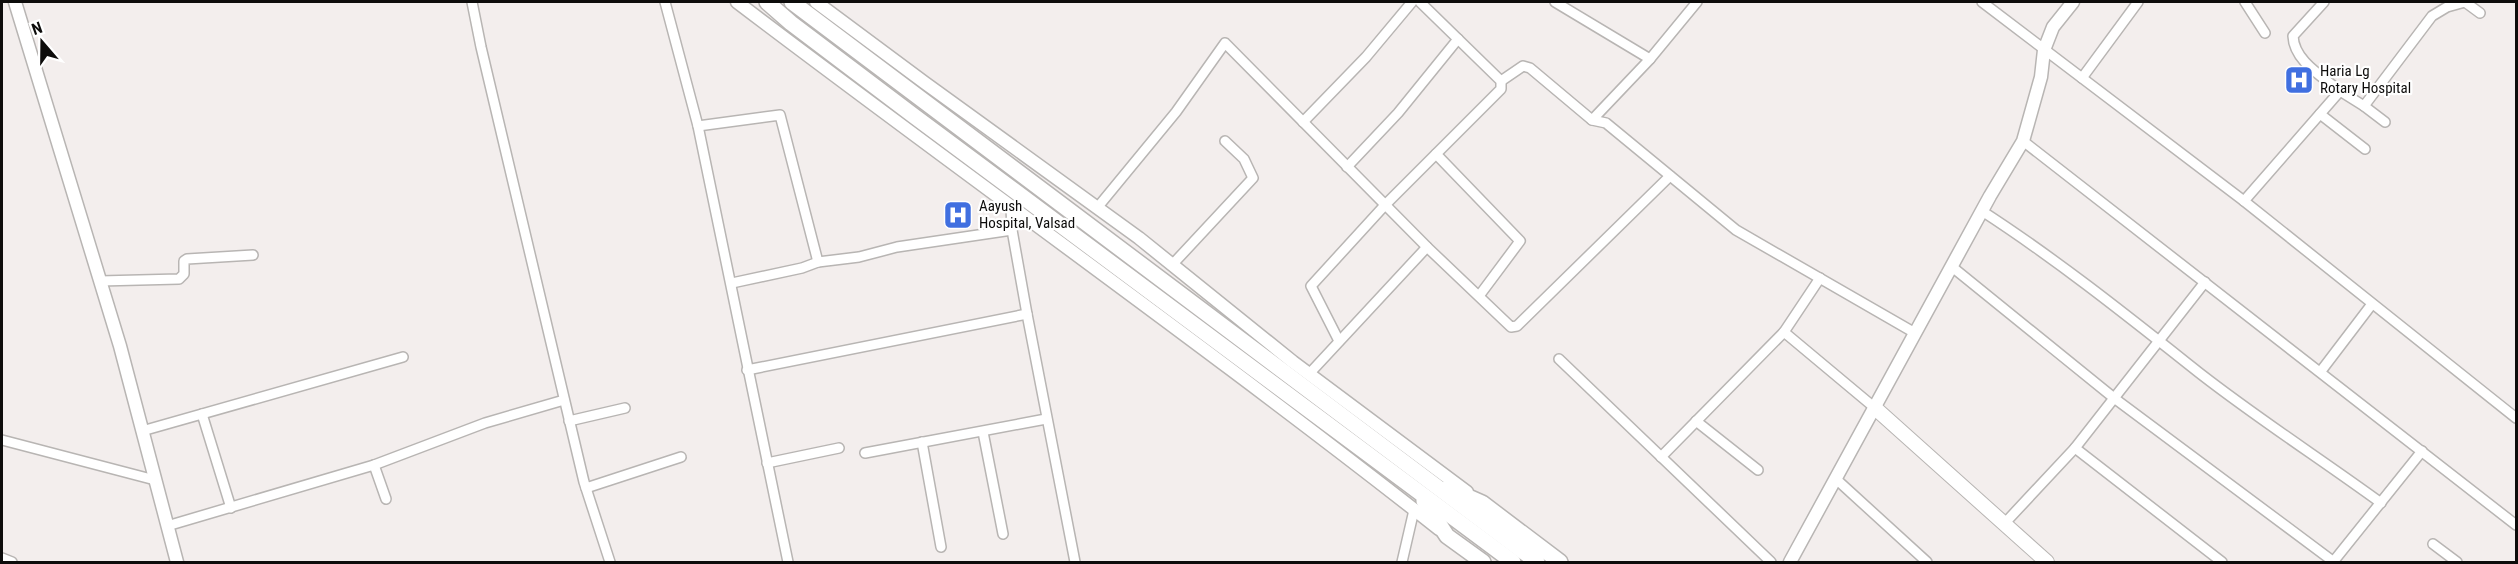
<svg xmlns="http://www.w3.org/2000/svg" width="2518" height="564" font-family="'Roboto Condensed',sans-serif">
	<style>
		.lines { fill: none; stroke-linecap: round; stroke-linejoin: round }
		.minor-casing { stroke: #b8b5b3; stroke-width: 12 }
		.tertiary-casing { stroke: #b8b5b3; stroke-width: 15 }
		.secondary-casing { stroke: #b8b5b3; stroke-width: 16 }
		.trunk-casing { stroke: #b8b5b3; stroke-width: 18 }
		.minor { stroke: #fff; stroke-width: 9 }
		.tertiary { stroke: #fff; stroke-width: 12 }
		.secondary { stroke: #fff; stroke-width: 14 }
		.trunk { stroke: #fff; stroke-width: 15 }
		.labels { text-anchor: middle; stroke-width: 4.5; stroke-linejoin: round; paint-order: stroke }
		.poi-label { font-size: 15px; fill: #0d0c0b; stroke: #fff; text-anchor: start }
	</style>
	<rect width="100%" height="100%" fill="#f3eeed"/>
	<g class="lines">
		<g class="minor-casing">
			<g id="minor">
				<path d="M472 2 481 47 584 482 610 562"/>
				<path d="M665 2 698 126 788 562"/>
				<path d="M1555 2 1650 59"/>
				<path d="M1697 2 1650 59 1592 120 1606 123 1736 230 1915 333"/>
				<path d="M1982 2 2244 201 2516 418"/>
				<path d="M2245 2 2265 33"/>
				<path d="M2324 2 2293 36C2294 61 2322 76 2340 91"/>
				<path d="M2082 78 2138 2"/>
				<path d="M1501 81 1523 66 1530 68 1592 120"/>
				<path d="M2364 106 2385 122"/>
				<path d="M2320 114 2365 149"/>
				<path d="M1303 122 1366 57 1412 2"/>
				<path d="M698 126 780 115 818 262 802 268 732 283"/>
				<path d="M2023 141 2516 525"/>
				<path d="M1436 154 1520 241 1479 296"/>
				<path d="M1347 167 1398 113 1458 39"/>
				<path d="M2244 201 2340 91 2364 106 2432 16 2447 7 2465 2 2480 13"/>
				<path d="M1011 208 1012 230 1027 314 1075 562"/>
				<path d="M1097 208 1176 112 1225 43 1427 247 1511 327 1517 326 1670 176"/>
				<path d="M1982 211C2059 261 2130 318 2202 375 2260 420 2322 460 2381 503"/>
				<path d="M818 262 859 257 897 247 1012 230"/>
				<path d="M1172 265 1253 178 1244 159 1225 141"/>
				<path d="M1951 266 2114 398 2334 562"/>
				<path d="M100 281 179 279 184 274V261L187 259 253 255"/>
				<path d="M1784 332 1820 278"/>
				<path d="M1339 341 1311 286 1385 205 1501 89V81L1420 2"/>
				<path d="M1559 359 1771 562"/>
				<path d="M747 370 1027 314"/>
				<path d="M2321 371 2372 304"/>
				<path d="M1309 374 1427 247"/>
				<path d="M202 414 231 508"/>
				<path d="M569 421 625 408"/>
				<path d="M1696 421 1758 470"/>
				<path d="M142 431 403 357"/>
				<path d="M983 432 1003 534"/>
				<path d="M2 440 155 480"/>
				<path d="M922 442 941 547"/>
				<path d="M2075 448 2222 562"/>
				<path d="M865 453 1046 419"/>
				<path d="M1661 457 1784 332 1875 408"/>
				<path d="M767 463 839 448"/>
				<path d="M374 465 386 499"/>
				<path d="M1836 479 1927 562"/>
				<path d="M586 488 681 457"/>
				<path d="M2004 524 2075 448 2205 282"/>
				<path d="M167 526 374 465 485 423 564 400"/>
				<path d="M2433 544 2457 562"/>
				<path d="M2 558 12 562"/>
				<path d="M1402 562 1414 510"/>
				<path d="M2333 562 2422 451"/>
			</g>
		</g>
		<g class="tertiary-casing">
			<g id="tertiary">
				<path d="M15 2 120 346 177 562"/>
				<path d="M737 2C970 179 1209 348 1439 529"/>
				<path d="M816 2 925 83 1139 238 1293 362 1467 492"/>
				<path d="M1790 562 1990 196 2023 141 2041 77 2044 50 2053 27 2073 2"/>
			</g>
		</g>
		<g class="secondary-casing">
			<path id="secondary" d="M1875 408 2047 562"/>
		</g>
		<g class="trunk-casing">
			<g id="trunk">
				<path d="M767 2 791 23 914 116 1513 562"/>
				<path d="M792 2 1537 562"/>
				<path d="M1448 488 1482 503 1560 562"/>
				<path d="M1424 501 1447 536 1483 562"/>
			</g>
		</g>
		<use href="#minor" class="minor"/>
		<use href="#tertiary" class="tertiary"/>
		<use href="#secondary" class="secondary"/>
		<use href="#trunk" class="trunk"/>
	</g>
	<defs>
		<g id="hospital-square" transform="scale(1.5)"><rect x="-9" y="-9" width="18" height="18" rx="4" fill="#406fe0" stroke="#fff"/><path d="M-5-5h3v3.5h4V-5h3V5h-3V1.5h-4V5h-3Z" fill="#fff"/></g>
	</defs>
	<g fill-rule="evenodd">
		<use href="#hospital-square" x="2299" y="80"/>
		<use href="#hospital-square" x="958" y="215"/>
	</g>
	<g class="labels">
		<g class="poi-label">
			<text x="2320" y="76">Haria Lg<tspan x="2320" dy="17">Rotary Hospital</tspan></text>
			<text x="979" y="211">Aayush<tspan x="979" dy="17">Hospital, Valsad</tspan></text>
		</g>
	</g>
	<rect width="2518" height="564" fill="none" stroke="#0d0c0b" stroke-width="6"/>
	<g transform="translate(42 42) rotate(340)" stroke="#ffffff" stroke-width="4.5" paint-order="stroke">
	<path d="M0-4.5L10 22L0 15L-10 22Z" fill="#0d0c0b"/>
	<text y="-9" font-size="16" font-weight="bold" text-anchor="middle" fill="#0d0c0b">N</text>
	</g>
</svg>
